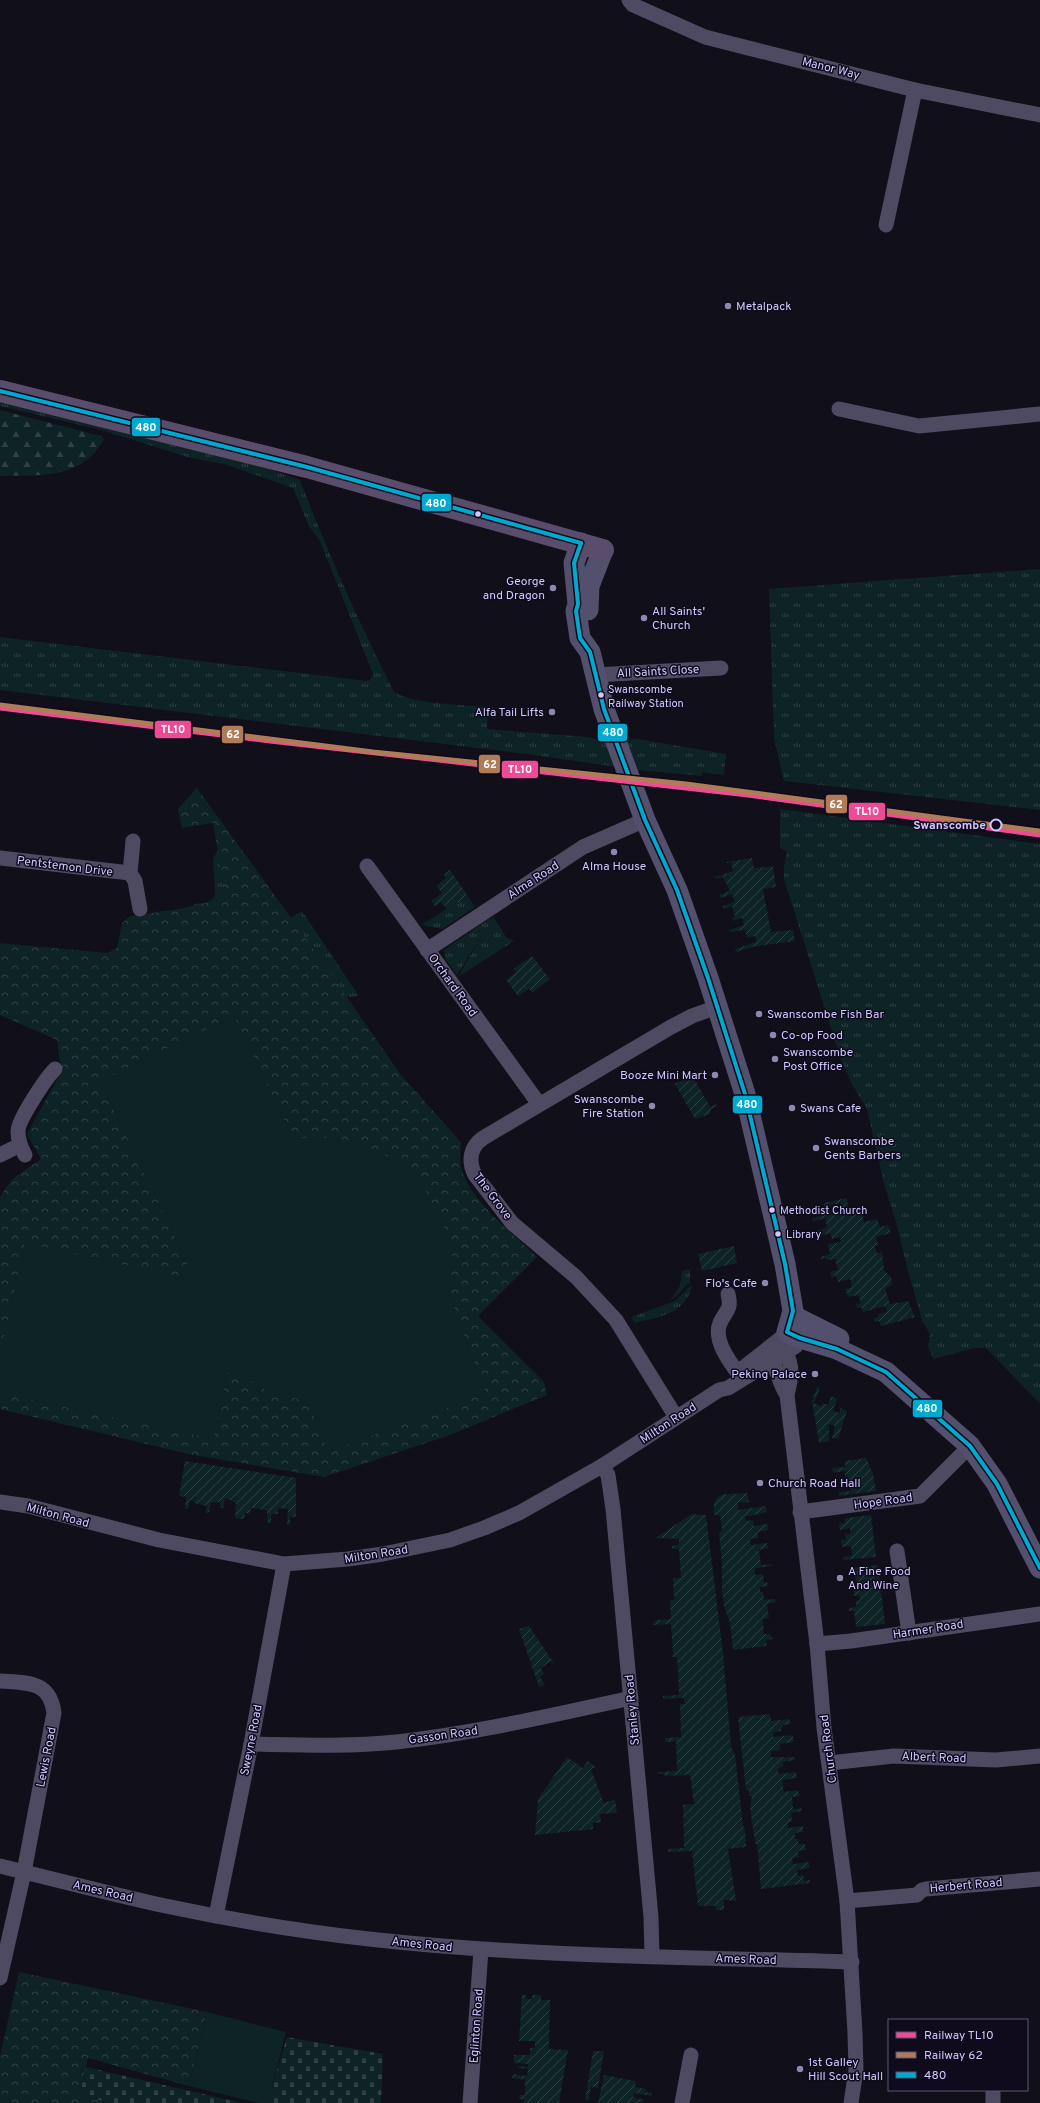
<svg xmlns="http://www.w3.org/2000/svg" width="1040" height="2103" font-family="Overpass,sans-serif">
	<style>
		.grass { fill: url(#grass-tufts) }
		.forest { fill: url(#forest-firs) }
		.cemetery { fill: url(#cemetery-stones) }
		.park { fill: url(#park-crowns) }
		.garden { fill: url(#garden-furrows) }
		.pitch { fill: #0e2325 }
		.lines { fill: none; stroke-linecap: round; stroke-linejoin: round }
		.street { stroke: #4d4a62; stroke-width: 15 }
		.secondary { stroke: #52506d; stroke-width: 21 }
		.primary { stroke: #5a4c6b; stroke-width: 22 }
		.bus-1-casing { stroke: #0f0b1d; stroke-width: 7 }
		.bus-1 { stroke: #00a9ce; stroke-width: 4 }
		.rail-1-casing { stroke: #0f0b1d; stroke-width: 8 }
		.rail-2-casing { stroke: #0f0b1d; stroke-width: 8 }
		.rail-1 { stroke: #ee4b95; stroke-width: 5 }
		.rail-2 { stroke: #b07c57; stroke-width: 5 }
		.poi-dot { fill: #8e87ae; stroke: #0f0b1d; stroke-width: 1.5 }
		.bus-dot { fill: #d1c7ff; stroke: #0f0b1d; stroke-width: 1.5 }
		.stop-dot { fill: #0f0b1d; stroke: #d1c7ff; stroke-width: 2 }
		.labels { text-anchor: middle; stroke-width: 3; stroke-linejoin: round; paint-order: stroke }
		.bus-label { font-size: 11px; fill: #d1c7ff; stroke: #0f0b1d; text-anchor: start }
		.street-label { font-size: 12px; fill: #d1c7ff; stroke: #0f0b1d }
		.poi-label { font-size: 12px; fill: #d1c7ff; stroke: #0f0b1d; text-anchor: start }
		.stop-label { font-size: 12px; font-weight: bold; fill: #d1c7ff; stroke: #0f0b1d; text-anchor: end }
		.line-badge { stroke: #0f0b1d; stroke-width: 1.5 }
		.badge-label { font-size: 11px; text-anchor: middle; font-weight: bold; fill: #fff }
	</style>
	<defs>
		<pattern id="grass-tufts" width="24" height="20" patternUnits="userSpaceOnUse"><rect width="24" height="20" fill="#0e2325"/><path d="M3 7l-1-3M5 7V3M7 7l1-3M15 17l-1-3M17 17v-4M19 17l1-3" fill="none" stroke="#304146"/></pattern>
		<pattern id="forest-firs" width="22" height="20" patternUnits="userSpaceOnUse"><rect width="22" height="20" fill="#0e2325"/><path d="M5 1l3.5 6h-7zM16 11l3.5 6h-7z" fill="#304146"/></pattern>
		<pattern id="cemetery-stones" width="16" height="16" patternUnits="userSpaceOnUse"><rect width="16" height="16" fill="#0e2325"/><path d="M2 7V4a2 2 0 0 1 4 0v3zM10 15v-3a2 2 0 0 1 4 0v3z" fill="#304146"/></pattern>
		<pattern id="park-crowns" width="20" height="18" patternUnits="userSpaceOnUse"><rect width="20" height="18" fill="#0e2325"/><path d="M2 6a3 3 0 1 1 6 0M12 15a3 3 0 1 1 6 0" fill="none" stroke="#304146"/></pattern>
		<pattern id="garden-furrows" width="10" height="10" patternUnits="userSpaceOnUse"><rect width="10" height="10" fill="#0e2325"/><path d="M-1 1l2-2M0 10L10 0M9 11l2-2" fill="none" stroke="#304146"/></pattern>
	</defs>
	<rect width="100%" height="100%" fill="#110f19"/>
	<g class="grass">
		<path d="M0 397 244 460 300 480C327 551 359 622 393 690 404 704 468 705 488 707L487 729 589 737 604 742 637 739 726 754 724 775 702 772V776L637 770 527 754 0 690V637L367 681 370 680 373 674 320 541 309 526 293 488 225 464 191 458 101 430 0 406Z"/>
		<path d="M1040 569V810L784 781 774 738 769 589Z"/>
		<path d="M780 809 1040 844V1404L986 1348H974L933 1359 928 1346 930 1334 922 1320 909 1275 896 1222 883 1180 867 1109 853 1086 841 1060 784 879V867L787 852 780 848Z"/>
		<path d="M218 849 231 885 216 910 152 912 188 909 195 904 208 902 214 898 215 891 213 859Z"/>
		<path d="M468 896 475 907 442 929 421 925Z"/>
		<path d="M302 911 359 996 332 998 258 936Z"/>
		<path d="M493 916 506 937 514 941 458 977Z"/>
		<path d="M490 918 491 921 457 975 445 959 444 950Z"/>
		<path d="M690 1269V1284H687L678 1295 670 1301 680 1286 682 1271Z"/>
		<path d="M690 1286H692C684 1315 661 1316 635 1323L631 1317 675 1301Z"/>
	</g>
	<path class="forest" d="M0 410 101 436 104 439C83 480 39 475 0 476Z"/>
	<g class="cemetery">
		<path d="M287 2037 383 2054 381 2103H267Z"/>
		<path d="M86 2067 242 2103H111L79 2096Z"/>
	</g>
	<g class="park">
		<path d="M197 788 310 944 401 1075 461 1142C461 1151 459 1162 462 1170 471 1201 514 1235 537 1257L478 1316 544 1382 547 1395 450 1435 324 1477 188 1454 0 1409V1197L12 1179 41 1159 27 1134 61 1072 57 1040 0 1015V943L107 953 117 948 122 923 130 916 174 910 220 900 225 892 213 823 182 828 178 809Z"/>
		<path d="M19 1972 207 2012 189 2086 88 2058 79 2096 111 2103H0V2056Z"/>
	</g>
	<g class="garden">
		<path d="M752 858 754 868 773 866 776 887 763 889 771 932 793 930 795 941 752 947 736 952 735 949 756 942 755 936 747 938 745 930 730 932V930L744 925 742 918 733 921 732 918 735 917 732 906 724 909 723 906 735 902 732 894 720 898 719 895 730 891 723 877 716 879 715 877 733 871 731 862 726 863V862Z"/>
		<path d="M450 870 468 896 447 909 441 902 435 906 431 901 442 893 436 886 446 878 444 874Z"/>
		<path d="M532 956 550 979 532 993 529 989 518 996 506 980 516 972 513 969Z"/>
		<path d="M703 1069 705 1073 695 1080 710 1107 717 1104V1106L711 1109 710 1114 695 1119 675 1084Z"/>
		<path d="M846 1198 849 1209 860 1206 864 1222 877 1219 880 1227 888 1225 891 1233 876 1237 878 1245 875 1246 877 1253 882 1252 884 1270 891 1277 892 1285 885 1288 890 1304 908 1301 915 1317 881 1326 879 1321 874 1322V1318L879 1317 878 1314 887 1312 885 1306 863 1312 861 1307 857 1308 856 1304 861 1303 858 1295 848 1297 845 1289 852 1287 850 1279 838 1282 836 1276 831 1277 830 1272 838 1270 835 1259 827 1260 826 1258 821 1259V1257L830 1254 828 1244 841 1242 840 1237 832 1239 830 1233 817 1237 815 1231 827 1228 825 1218 813 1221 812 1218 842 1211 840 1203 825 1207 824 1203Z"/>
		<path d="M734 1246 737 1263 702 1271 698 1254Z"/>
		<path d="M817 1387 820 1388 814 1403 822 1406 823 1403 828 1405 831 1396 837 1399 833 1410 839 1413 841 1408 847 1411 838 1439 832 1438 835 1426 829 1424V1441L819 1443 812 1401Z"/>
		<path d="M866 1458 873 1474 876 1491 839 1496V1492L851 1491 850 1485 845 1486V1471L833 1473 832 1468 845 1467V1461Z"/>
		<path d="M185 1461 296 1478V1517H290V1525H287L288 1509 278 1508V1514H271V1523H268L267 1510 251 1508 250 1514 245 1513 244 1519 235 1518 236 1503 225 1498 223 1508H220V1502L211 1503 209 1513 206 1512 207 1506 194 1503V1501L190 1500 188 1509H185L186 1497 179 1496Z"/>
		<path d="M747 1493 749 1502 738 1503V1510L766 1506 767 1512 745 1517 746 1521 753 1520 754 1526 768 1524V1530L758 1532V1538L750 1539 751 1545 767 1543 768 1548 759 1550 761 1565 772 1564V1566L755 1568V1575L763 1574 764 1582H767L768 1586 760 1587V1592H763L764 1600 775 1599 776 1602 767 1604 769 1618 763 1619 764 1634H769L773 1639 766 1640 767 1646 733 1650 730 1623 724 1606 722 1590V1561L719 1533 722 1531 720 1515H714C711 1489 728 1495 747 1493Z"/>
		<path d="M692 1514 706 1515 723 1652 731 1747 735 1754 743 1826 745 1830 746 1847 728 1849 736 1901 724 1900V1910H716V1906H698L692 1851 668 1852V1849L684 1848 683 1805 694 1804 690 1775 665 1776 664 1774H658V1772L677 1771 676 1741 665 1742V1738L681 1737 680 1704H685L684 1698 663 1699V1696L679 1695 677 1657H672L673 1653 671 1624 652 1625 656 1620 671 1619 670 1600H674L673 1578H681L679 1549H672V1546L679 1545V1539L655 1538Z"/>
		<path d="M871 1515 876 1557 844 1560 843 1557 852 1556 851 1546 842 1547 841 1540H846L845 1535 851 1533 850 1528 840 1530 839 1524 845 1523V1518Z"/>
		<path d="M878 1565 885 1624 856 1627 854 1611H849V1608L856 1607V1601L860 1600 859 1595 853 1596 855 1590 859 1589V1584H856L854 1568Z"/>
		<path d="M529 1626 556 1666 551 1661 541 1668 544 1674 540 1677 545 1685 539 1687 519 1629Z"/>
		<path d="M770 1714 771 1721 789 1719 791 1724 783 1725V1727L781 1728V1731L773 1732V1737L793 1735 794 1742 780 1744V1750L771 1751V1757H795V1760L783 1762V1767L778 1768V1774L796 1772 797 1778 782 1780 784 1792 798 1790 799 1796 792 1797 793 1809 801 1808 802 1811 791 1813 792 1822H788V1828L803 1826V1832L795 1833V1839H798L799 1844H805L806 1850 798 1851 799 1857 792 1858 793 1864 809 1862 810 1868 797 1870 798 1876 803 1875 804 1881 810 1880V1883L761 1889 757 1844H755L750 1808 752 1796H749V1790H746L738 1717Z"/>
		<path d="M567 1757 583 1768 588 1761 596 1767 591 1769 604 1803 615 1799 617 1813 600 1814 601 1823H593V1829L535 1835 538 1799Z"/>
		<path d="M522 1995H526V1999H532V1995H541V2000H550L549 2049 568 2050 559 2103H524V2100L519 2099 520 2095H525V2080L512 2078 513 2074 527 2076 528 2069 518 2068V2066L528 2067V2064L514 2063V2055H530V2048H535V2041H519Z"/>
		<path d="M593 2051H604L598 2088 591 2087 589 2100H585Z"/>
		<path d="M604 2075 636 2081 635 2087 646 2089 645 2092 652 2093V2096L634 2093 633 2097 644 2100 643 2103H598Z"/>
	</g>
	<g class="pitch">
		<path d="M234 1016 294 1140 315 1136 357 1142 395 1160 425 1189 444 1226 453 1258 448 1292 486 1393 328 1452 308 1401 270 1393 229 1367 213 1439 0 1393V1355L25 1243 187 1279V1262L100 1081Z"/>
		<path d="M207 2012 286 2032 268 2103H258L189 2086Z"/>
	</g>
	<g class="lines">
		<g class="street">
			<path d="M629 0 633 5 705 37 915 90 1040 115"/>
			<path d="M886 225 915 90"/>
			<path d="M839 409 919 426 1040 414"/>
			<path d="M595 675 721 668"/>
			<path d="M133 841 130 873 135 881 140 909"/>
			<path d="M0 858 130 873"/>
			<path d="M367 866 539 1104"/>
			<path d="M427 950 583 847 645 820"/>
			<path d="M0 1155 20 1145"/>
			<path d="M25 1155C21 1148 18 1140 18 1131 18 1120 46 1078 55 1069"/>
			<path d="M728 1294C732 1310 726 1310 720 1323 713 1339 728 1359 737 1372"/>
			<path d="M779 1341C793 1361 793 1372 787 1395L817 1644 824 1728 847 1901 855 2033 856 2070 851 2103"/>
			<path d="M768 1353C777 1366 778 1382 787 1395"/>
			<path d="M738 1372 785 1335"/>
			<path d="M676 1417 616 1320 576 1277 512 1223 475 1175C468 1161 470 1147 483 1138L671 1027 692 1016 717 1007"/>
			<path d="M602 1466 608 1475 613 1509 651 1917 652 1956"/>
			<path d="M0 1502 28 1506 159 1540 284 1564 348 1559 383 1554 450 1540 484 1528 519 1513 602 1466 719 1390 728 1388 787 1352 796 1346 800 1338"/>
			<path d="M800 1512 920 1496 970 1446"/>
			<path d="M897 1551 909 1633"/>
			<path d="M817 1644 851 1641 1040 1614"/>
			<path d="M0 1681C26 1683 50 1680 54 1713L24 1872 0 1978"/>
			<path d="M251 1744C300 1745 348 1747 396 1742 476 1733 553 1715 631 1698"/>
			<path d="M829 1763 894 1756 996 1760 1040 1756"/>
			<path d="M0 1866C52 1879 103 1892 156 1904 226 1919 297 1931 369 1939 529 1957 691 1957 852 1962"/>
			<path d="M847 1901 917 1895 922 1890 926 1889 1040 1879"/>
			<path d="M216 1916 251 1744 284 1564"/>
			<path d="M470 2103 481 1950"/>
			<path d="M682 2103 691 2055"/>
			<path d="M993 2103V2090"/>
		</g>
		<g class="secondary">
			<path d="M581 543 574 563 578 604 576 611 580 638 590 652 604 709 645 820 677 890 708 978 745 1094 785 1264 793 1311 787 1332 800 1338 837 1349 886 1372 970 1446 997 1484 1040 1568"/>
			<path d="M588 610 589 586 603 550"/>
			<path d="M793 1316 839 1339"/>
		</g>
		<path class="primary" d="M0 391 307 467 603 550"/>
		<g class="bus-1-casing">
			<g id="bus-1">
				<path d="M0 391 307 467 581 543"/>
				<path d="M581 543 574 563 578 604 576 611 580 638 590 652 604 709 645 820 677 890 708 978 745 1094 785 1264 793 1311 787 1332 800 1338 837 1349 886 1372 970 1446 997 1484 1040 1568"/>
			</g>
		</g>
		<use href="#bus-1" class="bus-1"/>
		<g class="rail-1-casing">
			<path id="rail-1" d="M0 708 270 741 748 795 1040 835"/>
		</g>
		<g class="rail-2-casing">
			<path id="rail-2" d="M0 705 373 752 686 784 1039 831"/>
		</g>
		<use href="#rail-1" class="rail-1"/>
		<use href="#rail-2" class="rail-2"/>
	</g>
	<g class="poi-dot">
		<circle cx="728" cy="306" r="4"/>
		<circle cx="553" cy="588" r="4"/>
		<circle cx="644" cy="618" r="4"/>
		<circle cx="552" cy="712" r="4"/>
		<circle cx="614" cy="852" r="4"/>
		<circle cx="759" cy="1014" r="4"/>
		<circle cx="773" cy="1035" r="4"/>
		<circle cx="775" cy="1059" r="4"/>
		<circle cx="715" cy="1075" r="4"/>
		<circle cx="652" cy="1106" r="4"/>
		<circle cx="792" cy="1108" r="4"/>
		<circle cx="816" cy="1148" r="4"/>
		<circle cx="765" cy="1283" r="4"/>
		<circle cx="815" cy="1374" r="4"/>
		<circle cx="760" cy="1483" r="4"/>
		<circle cx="840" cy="1578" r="4"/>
		<circle cx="800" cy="2069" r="4"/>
	</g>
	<g class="bus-dot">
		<circle cx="478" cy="514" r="3.5"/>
		<circle cx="601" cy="695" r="3.5"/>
		<circle cx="772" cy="1210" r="3.5"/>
		<circle cx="778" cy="1234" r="3.5"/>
	</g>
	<circle class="stop-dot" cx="996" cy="825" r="5.5"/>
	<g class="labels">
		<g class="bus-label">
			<text x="608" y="693">Swanscombe<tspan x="608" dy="14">Railway Station</tspan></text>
			<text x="780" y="1214">Methodist Church</text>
			<text x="786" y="1238">Library</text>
		</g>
		<g class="street-label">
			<text transform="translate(831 68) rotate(14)" y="4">Manor Way</text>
			<text transform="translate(658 671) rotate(-3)" y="4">All Saints Close</text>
			<text transform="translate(65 866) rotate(7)" y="4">Pentstemon Drive</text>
			<text transform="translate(533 880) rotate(-33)" y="4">Alma Road</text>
			<text transform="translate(453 985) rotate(54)" y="4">Orchard Road</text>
			<text transform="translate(493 1196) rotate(53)" y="4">The Grove</text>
			<text transform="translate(668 1423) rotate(-33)" y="4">Milton Road</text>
			<text transform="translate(883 1501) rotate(-8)" y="4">Hope Road</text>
			<text transform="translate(58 1515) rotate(15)" y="4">Milton Road</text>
			<text transform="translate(376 1554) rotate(-9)" y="4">Milton Road</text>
			<text transform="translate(928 1629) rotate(-9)" y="4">Harmer Road</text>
			<text transform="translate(632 1710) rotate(-95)" y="4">Stanley Road</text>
			<text transform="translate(443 1735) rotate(-8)" y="4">Gasson Road</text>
			<text transform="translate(251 1740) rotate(-79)" y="4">Sweyne Road</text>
			<text transform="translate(828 1749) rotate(-97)" y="4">Church Road</text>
			<text transform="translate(46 1757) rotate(-79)" y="4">Lewis Road</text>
			<text transform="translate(934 1757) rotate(2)" y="4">Albert Road</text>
			<text transform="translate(966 1885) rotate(-5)" y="4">Herbert Road</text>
			<text transform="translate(103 1891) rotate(13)" y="4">Ames Road</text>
			<text transform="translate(422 1944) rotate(6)" y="4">Ames Road</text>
			<text transform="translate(746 1959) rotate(2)" y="4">Ames Road</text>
			<text transform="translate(476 2026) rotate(-86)" y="4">Eglinton Road</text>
		</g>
		<g class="poi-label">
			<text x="736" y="310">Metalpack</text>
			<text x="545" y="585" text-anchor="end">George<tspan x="545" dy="14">and Dragon</tspan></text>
			<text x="652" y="615">All Saints'<tspan x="652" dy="14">Church</tspan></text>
			<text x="544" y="716" text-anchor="end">Alfa Tail Lifts</text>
			<text x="614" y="870" text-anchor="middle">Alma House</text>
			<text x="767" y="1018">Swanscombe Fish Bar</text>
			<text x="781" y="1039">Co-op Food</text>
			<text x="783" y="1056">Swanscombe<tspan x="783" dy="14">Post Office</tspan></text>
			<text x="707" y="1079" text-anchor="end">Booze Mini Mart</text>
			<text x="644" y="1103" text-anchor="end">Swanscombe<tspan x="644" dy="14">Fire Station</tspan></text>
			<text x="800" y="1112">Swans Cafe</text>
			<text x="824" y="1145">Swanscombe<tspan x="824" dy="14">Gents Barbers</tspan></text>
			<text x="757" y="1287" text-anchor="end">Flo's Cafe</text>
			<text x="807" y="1378" text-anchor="end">Peking Palace</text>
			<text x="768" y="1487">Church Road Hall</text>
			<text x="848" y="1575">A Fine Food<tspan x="848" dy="14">And Wine</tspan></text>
			<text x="808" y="2066">1st Galley<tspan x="808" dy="14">Hill Scout Hall</tspan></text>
		</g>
		<g class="stop-label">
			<text x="986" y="829">Swanscombe</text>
		</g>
	</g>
	<g class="line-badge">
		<rect x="131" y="417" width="30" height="20" rx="4" fill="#00a9ce"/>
		<rect x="421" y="493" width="31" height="19" rx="4" fill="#00a9ce"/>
		<rect x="154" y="720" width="38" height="19" rx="4" fill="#ee4b95"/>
		<rect x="597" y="723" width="31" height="19" rx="4" fill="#00a9ce"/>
		<rect x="221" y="725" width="23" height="19" rx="4" fill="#b07c57"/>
		<rect x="478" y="754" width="23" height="20" rx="4" fill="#b07c57"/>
		<rect x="501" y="760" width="38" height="19" rx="4" fill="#ee4b95"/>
		<rect x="825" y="794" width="23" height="20" rx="4" fill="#b07c57"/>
		<rect x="848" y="802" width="38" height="19" rx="4" fill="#ee4b95"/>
		<rect x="732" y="1095" width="31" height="19" rx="4" fill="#00a9ce"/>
		<rect x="912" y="1399" width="31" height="19" rx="4" fill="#00a9ce"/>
	</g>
	<g class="badge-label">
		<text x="146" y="431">480</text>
		<text x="436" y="507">480</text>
		<text x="173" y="733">TL10</text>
		<text x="613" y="736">480</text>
		<text x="233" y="738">62</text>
		<text x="490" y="768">62</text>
		<text x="520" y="773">TL10</text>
		<text x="836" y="808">62</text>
		<text x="867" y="815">TL10</text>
		<text x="747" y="1108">480</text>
		<text x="927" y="1412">480</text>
	</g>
	<rect x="888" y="2019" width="140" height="72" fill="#0f0b1d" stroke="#5d5677"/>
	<rect x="896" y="2032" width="20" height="6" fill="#ee4b95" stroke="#5d5677"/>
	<text x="924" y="2039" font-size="12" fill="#d1c7ff">Railway TL10</text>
	<rect x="896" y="2052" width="20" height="6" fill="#b07c57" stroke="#5d5677"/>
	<text x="924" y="2059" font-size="12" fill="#d1c7ff">Railway 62</text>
	<rect x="896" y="2072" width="20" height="6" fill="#00a9ce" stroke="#5d5677"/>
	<text x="924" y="2079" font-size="12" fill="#d1c7ff">480</text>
</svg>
